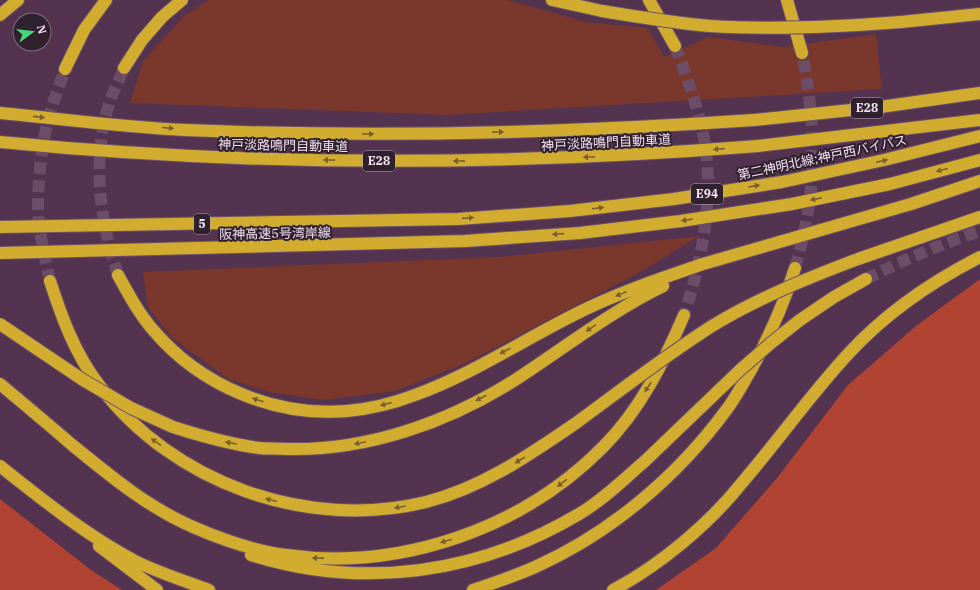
<svg xmlns="http://www.w3.org/2000/svg" width="980" height="590" font-family="'IBM Plex Serif','Noto Sans JP',serif">
	<style>
		.green { fill: #7a382d }
		.forest { fill: #b14332 }
		.lines { fill: none; stroke-linecap: round; stroke-linejoin: round }
		.motorway-tunnel { stroke: #6b4d67; stroke-width: 12; stroke-dasharray: 12 6; stroke-linecap: butt }
		.motorway-casing { stroke: #6c5169; stroke-width: 14 }
		.motorway { stroke: #d1ac2f; stroke-width: 12 }
		.motorway-bridge-casing { stroke: #6c5169; stroke-width: 14; stroke-linecap: butt }
		.motorway-bridge { stroke: #d1ac2f; stroke-width: 12 }
		.oneway { fill: #78602e }
		.labels { text-anchor: middle; stroke-width: 4; stroke-linejoin: round; paint-order: stroke }
		.shield { fill: #30212e; stroke: #b8a5b5; stroke-width: 1 }
		.shield-label { font-size: 12px; font-weight: bold; fill: #f2deef }
		.street-label { font-size: 13px; fill: #f2deef; stroke: #30212e }
	</style>
	<rect width="100%" height="100%" fill="#53334f"/>
	<g class="green">
		<path d="M209 0H508L586 22 648 28 664 57 709 37 783 47 876 34 882 89 447 115 130 103 143 61 184 16Z"/>
		<path d="M699 236 644 270 466 363 395 391 324 400 273 393 228 379 171 337 148 307 143 272 500 257Z"/>
	</g>
	<g class="forest">
		<path d="M980 279V590H656L716 548 777 478 848 385 916 326Z"/>
		<path d="M0 499 91 570 122 590H0Z"/>
	</g>
	<g class="lines">
		<g class="motorway-tunnel">
			<path d="M675 46C689 83 704 122 707 162 711 214 700 266 684 315"/>
			<path d="M795 268C802 242 809 215 811 187 815 142 811 98 802 53"/>
			<path d="M118 275C115 263 110 252 108 240 97 195 95 143 111 98 115 88 120 78 124 68"/>
			<path d="M866 279C903 260 941 244 980 231"/>
			<path d="M50 281C45 258 39 234 38 209 38 186 40 162 44 139 48 115 57 92 65 69"/>
		</g>
		<g class="motorway-casing">
			<g id="motorway">
				<path d="M552 0 602 11"/>
				<path d="M649 0 675 46"/>
				<path d="M787 0 802 53"/>
				<path d="M0 15 18 0"/>
				<path d="M901 22 980 14"/>
				<path d="M124 68 142 40 162 17 182 0"/>
				<path d="M65 69 84 30 106 0"/>
				<path d="M0 113C62 119 123 127 185 130 375 138 565 133 754 120"/>
				<path d="M0 142C253 167 505 166 758 146"/>
				<path d="M0 227 458 219 570 211 674 199 782 182 884 160 980 136"/>
				<path d="M0 253 465 241 580 233 681 221 792 204 890 184 980 160"/>
				<path d="M858 259 980 217"/>
				<path d="M118 275C129 295 139 314 154 331 201 386 275 417 347 411 370 409 394 403 415 395 476 373 532 334 590 307 626 290 665 277 703 264L911 204 980 181"/>
				<path d="M50 281C62 318 75 354 99 385 172 483 307 531 426 502 482 488 529 455 576 423"/>
				<path d="M800 320 834 297 866 279"/>
				<path d="M0 384C24 404 48 424 71 444 109 475 147 507 193 527 223 540 254 551 286 555 400 571 522 529 603 447 640 410 664 362 684 315"/>
				<path d="M173 427C201 436 229 444 259 448 267 449 277 448 286 449 367 451 447 423 515 380 564 348 610 312 663 286"/>
				<path d="M0 466C43 500 86 535 135 561 159 573 185 581 209 590"/>
				<path d="M99 546 157 590"/>
				<path d="M251 555C363 590 478 574 579 514 603 500 624 479 645 461"/>
				<path d="M473 590C494 583 515 576 535 567 611 533 678 476 727 409 736 397 744 382 752 368 770 335 784 304 795 268"/>
				<path d="M613 590C659 566 709 524 741 484 778 441 810 395 849 353 886 313 931 282 980 257"/>
			</g>
		</g>
		<use href="#motorway" class="motorway"/>
		<g class="motorway-bridge-casing">
			<g id="motorway-bridge">
				<path d="M602 11C638 17 674 23 710 26 774 30 837 27 901 22"/>
				<path d="M754 120 880 107 980 93"/>
				<path d="M758 146 980 120"/>
				<path d="M0 324 83 380 131 408 173 427"/>
				<path d="M576 423C621 390 665 356 712 326 758 298 808 278 858 259"/>
				<path d="M645 461 740 370 771 343 800 320"/>
			</g>
		</g>
		<use href="#motorway-bridge" class="motorway-bridge"/>
	</g>
	<defs><path id="oneway-solid" d="M-6-.8H1V-3.2L6.5 0L1 3.2V.8H-6Z"/></defs>
	<g class="oneway">
		<use href="#oneway-solid" transform="translate(39 117) rotate(6)"/>
		<use href="#oneway-solid" transform="translate(168 128) rotate(5)"/>
		<use href="#oneway-solid" transform="translate(498 132) rotate(-1)"/>
		<use href="#oneway-solid" transform="translate(368 134)"/>
		<use href="#oneway-solid" transform="translate(719 149) rotate(176)"/>
		<use href="#oneway-solid" transform="translate(589 157) rotate(178)"/>
		<use href="#oneway-solid" transform="translate(329 160) rotate(-179)"/>
		<use href="#oneway-solid" transform="translate(459 161) rotate(179)"/>
		<use href="#oneway-solid" transform="translate(882 161) rotate(-13)"/>
		<use href="#oneway-solid" transform="translate(942 170) rotate(165)"/>
		<use href="#oneway-solid" transform="translate(754 186) rotate(-9)"/>
		<use href="#oneway-solid" transform="translate(816 199) rotate(168)"/>
		<use href="#oneway-solid" transform="translate(598 208) rotate(-7)"/>
		<use href="#oneway-solid" transform="translate(468 218) rotate(-4)"/>
		<use href="#oneway-solid" transform="translate(687 220) rotate(171)"/>
		<use href="#oneway-solid" transform="translate(558 234) rotate(176)"/>
		<use href="#oneway-solid" transform="translate(621 294) rotate(158)"/>
		<use href="#oneway-solid" transform="translate(591 328) rotate(145)"/>
		<use href="#oneway-solid" transform="translate(505 351) rotate(152)"/>
		<use href="#oneway-solid" transform="translate(648 387) rotate(123)"/>
		<use href="#oneway-solid" transform="translate(481 398) rotate(152)"/>
		<use href="#oneway-solid" transform="translate(258 400) rotate(-162)"/>
		<use href="#oneway-solid" transform="translate(386 404) rotate(165)"/>
		<use href="#oneway-solid" transform="translate(156 442) rotate(-145)"/>
		<use href="#oneway-solid" transform="translate(231 443) rotate(-170)"/>
		<use href="#oneway-solid" transform="translate(360 443) rotate(168)"/>
		<use href="#oneway-solid" transform="translate(520 460) rotate(148)"/>
		<use href="#oneway-solid" transform="translate(562 483) rotate(143)"/>
		<use href="#oneway-solid" transform="translate(271 500) rotate(-166)"/>
		<use href="#oneway-solid" transform="translate(400 507) rotate(170)"/>
		<use href="#oneway-solid" transform="translate(446 541) rotate(164)"/>
		<use href="#oneway-solid" transform="translate(318 558) rotate(-179)"/>
	</g>
	<g class="labels">
		<g class="shield">
			<rect x="851" y="98" width="32" height="20" rx="3"/>
			<rect x="363" y="151" width="32" height="20" rx="3"/>
			<rect x="691" y="184" width="32" height="20" rx="3"/>
			<rect x="194" y="214" width="16" height="20" rx="3"/>
		</g>
		<g class="shield-label">
			<text x="867" y="112">E28</text>
			<text x="379" y="165">E28</text>
			<text x="707" y="198">E94</text>
			<text x="202" y="228">5</text>
		</g>
		<g class="street-label">
			<text transform="translate(606 142) rotate(-3)" y="5">神戸淡路鳴門自動車道</text>
			<text transform="translate(283 145) rotate(1)" y="5">神戸淡路鳴門自動車道</text>
			<text transform="translate(822 157) rotate(-12)" y="5">第二神明北線;神戸西バイパス</text>
			<text transform="translate(275 233) rotate(-1)" y="5">阪神高速5号湾岸線</text>
		</g>
	</g>
	<g transform="translate(32 32) rotate(75)"><circle r="19" fill="#30212e" stroke="#7e6d7b"/>
	<path d="M0-3L7 15L0 10L-7 15Z" fill="#47d779"/>
	<text y="-6" font-size="11" font-weight="bold" text-anchor="middle" fill="#f2deef">N</text>
	</g>
</svg>
